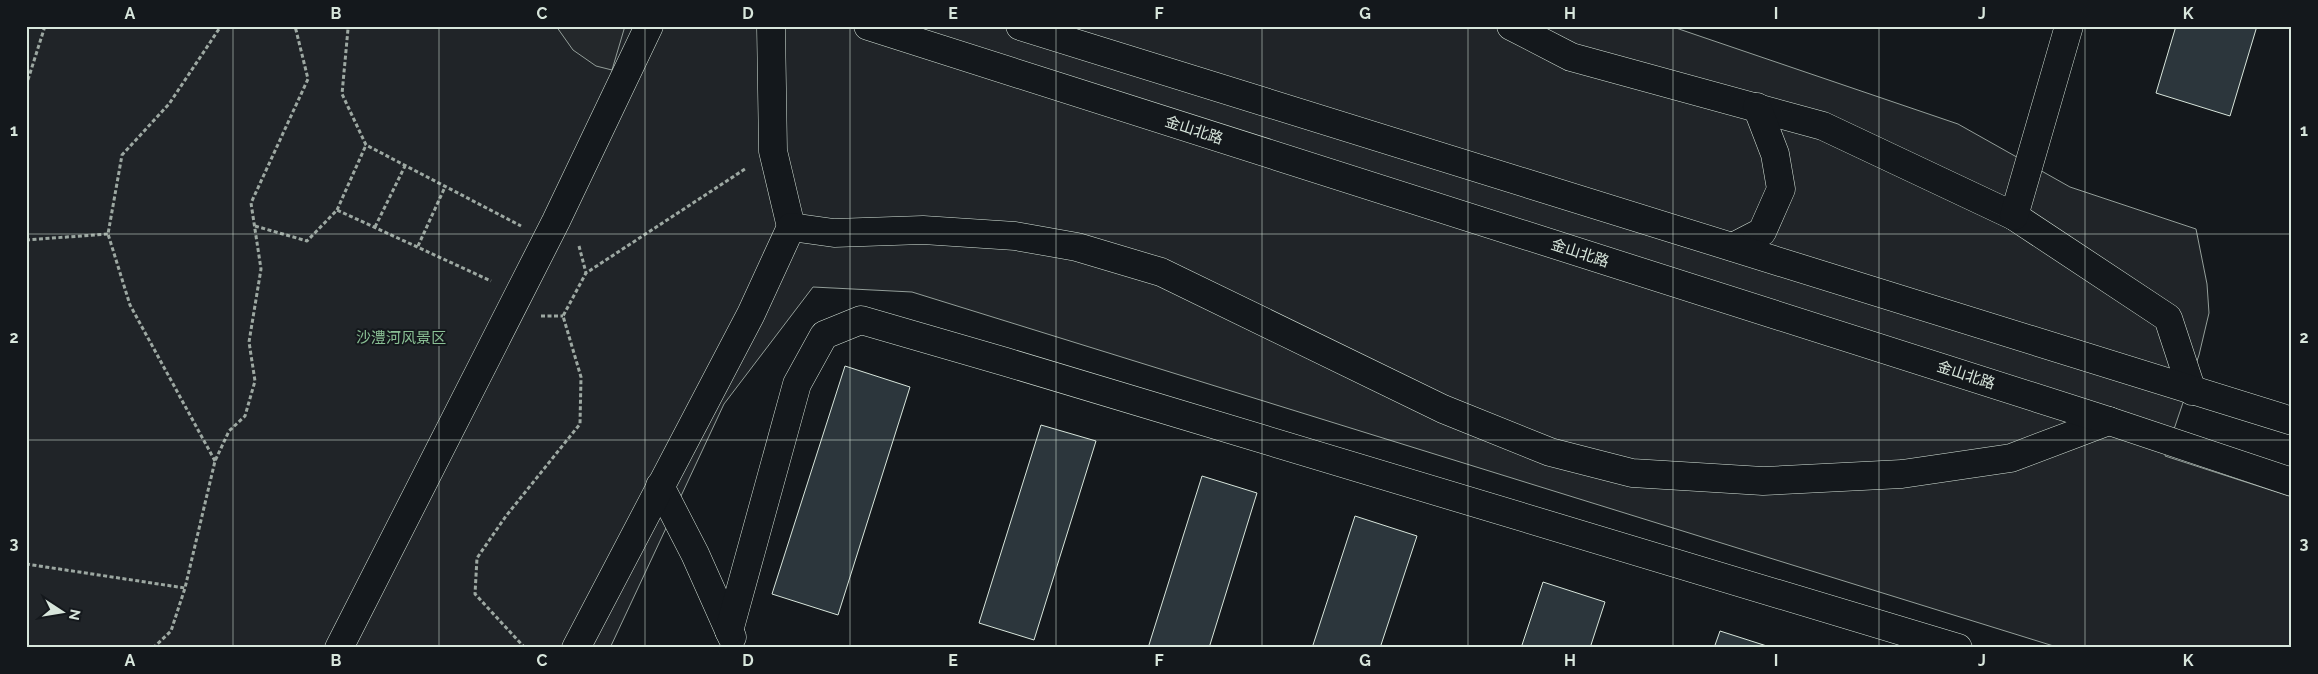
<svg xmlns="http://www.w3.org/2000/svg" width="2318" height="674" font-family="Raleway,'Noto Sans SC',sans-serif">
	<style>
		.green { fill: #202428; stroke: #939e99 }
		.parking { fill: #24282b; stroke: #939e99 }
		.building { fill: #2c363c; stroke: #d8e6dc }
		.lines { fill: none; stroke-linecap: round; stroke-linejoin: round }
		.street-casing { stroke: #d8e6dc; stroke-width: 29 }
		.secondary-casing { stroke: #d8e6dc; stroke-width: 29 }
		.path { stroke: #9da8a2; stroke-width: 3; stroke-dasharray: 4 2.5; stroke-linecap: butt }
		.street { stroke: #14181c; stroke-width: 28 }
		.secondary { stroke: #14181c; stroke-width: 28 }
		.grid { fill: none; stroke: #d8e6dc; stroke-width: 1; stroke-opacity: 0.55 }
		.labels { text-anchor: middle; stroke-width: 4; stroke-linejoin: round; paint-order: stroke }
		.street-label { font-size: 15px; fill: #d8e6dc; stroke: #14181c }
		.park-label { font-size: 15px; fill: #8ac095; stroke: #14181c }
		.neatline { fill: none; stroke: #d8e6dc; stroke-width: 2 }
		.grid-label { font-size: 16px; text-anchor: middle; font-weight: bold; fill: #d8e6dc }
	</style>
	<rect width="100%" height="100%" fill="#14181c"/>
	<path class="green" d="M26 26H1670L1958 124 2070 187 2196 229 2207 284 2209 313 2199 355 2165 456 2292 497V648H2060L912 292 813 287 724 404 610 648H26Z"/>
	<path class="parking" d="M556 26H625L612 70 596 66 573 50Z"/>
	<g class="building">
		<path d="M2176 26H2257L2230 116 2156 93Z"/>
		<path d="M845 366 910 387 838 615 772 594Z"/>
		<path d="M1041 425 1096 441 1034 640 979 623Z"/>
		<path d="M1202 476 1257 493 1209 648H1148Z"/>
		<path d="M1355 516 1417 536 1380 648H1312Z"/>
		<path d="M1543 582 1605 602 1590 648H1521Z"/>
		<path d="M1720 631 1773 648H1714Z"/>
	</g>
	<g class="lines">
		<g class="street-casing">
			<g id="street">
				<path d="M771 26 773 151 791 227"/>
				<path d="M1511 26 1571 57 1823 126 2014 216 2168 318 2192 391"/>
				<path d="M2014 216 2069 26"/>
				<path d="M1733 247 1762 232 1781 189 1775 154 1757 107"/>
				<path d="M660 486 695 554 732 637"/>
				<path d="M729 631 797 384 824 335 861 320 1006 362 1958 648"/>
				<path d="M339 648 556 221 649 26"/>
				<path d="M576 648 751 314 791 227 834 233 923 230 1015 236 1077 247 1161 272 1443 409 1550 452 1632 473 1763 481 1902 474 2011 458 2109 421"/>
			</g>
		</g>
		<g class="secondary-casing">
			<g id="secondary">
				<path d="M868 26 2109 421 2292 482"/>
				<path d="M1020 26 2292 421"/>
			</g>
		</g>
		<g class="path">
			<path d="M343 26 348 29 342 94 366 145 521 226"/>
			<path d="M26 86 45 26"/>
			<path d="M337 210 366 145"/>
			<path d="M255 226 307 241 337 210 491 281"/>
			<path d="M375 227 405 166"/>
			<path d="M26 240 108 234"/>
			<path d="M418 246 445 187"/>
			<path d="M579 246 586 273"/>
			<path d="M541 316H563"/>
			<path d="M215 461 130 305 108 234 122 155 169 104 221 26"/>
			<path d="M26 564 185 588"/>
			<path d="M153 648 171 631 185 588 215 461 229 431 245 416 255 381 249 342 261 269 251 203 308 79 295 26"/>
			<path d="M525 648 475 594 477 558 506 516 580 424 581 377 563 316 586 273 745 169"/>
		</g>
		<use href="#street" class="street"/>
		<use href="#secondary" class="secondary"/>
	</g>
	<path class="grid" d="M233 26V648M439 26V648M645 26V648M850 26V648M1056 26V648M1262 26V648M1468 26V648M1673 26V648M1879 26V648M2085 26V648M26 234H2292M26 440H2292"/>
	<g class="labels">
		<g class="street-label">
			<text transform="translate(1194 130) rotate(18)" y="5">金山北路</text>
			<text transform="translate(1580 253) rotate(18)" y="5">金山北路</text>
			<text transform="translate(1966 375) rotate(18)" y="5">金山北路</text>
		</g>
		<g class="park-label">
			<text x="401" y="343">沙澧河风景区</text>
		</g>
	</g>
	<rect width="2318" height="674" fill="none" stroke="#14181c" stroke-width="55"/>
	<g transform="translate(62 612) rotate(102)" stroke="#14181c" stroke-width="4" paint-order="stroke">
	<path d="M0-4L9 19L0 12L-9 19Z" fill="#d8e6dc"/>
	<text y="-8" font-size="14" font-weight="bold" text-anchor="middle" fill="#d8e6dc">N</text>
	</g>
	<rect x="28" y="28" width="2262" height="618" class="neatline"/>
	<g class="grid-label">
		<text x="130" y="19">A</text>
		<text x="336" y="19">B</text>
		<text x="542" y="19">C</text>
		<text x="748" y="19">D</text>
		<text x="953" y="19">E</text>
		<text x="1159" y="19">F</text>
		<text x="1365" y="19">G</text>
		<text x="1570" y="19">H</text>
		<text x="1776" y="19">I</text>
		<text x="1982" y="19">J</text>
		<text x="2188" y="19">K</text>
		<text x="14" y="136">1</text>
		<text x="2304" y="136">1</text>
		<text x="14" y="343">2</text>
		<text x="2304" y="343">2</text>
		<text x="14" y="549">3</text>
		<text x="2304" y="549">3</text>
		<text x="130" y="666">A</text>
		<text x="336" y="666">B</text>
		<text x="542" y="666">C</text>
		<text x="748" y="666">D</text>
		<text x="953" y="666">E</text>
		<text x="1159" y="666">F</text>
		<text x="1365" y="666">G</text>
		<text x="1570" y="666">H</text>
		<text x="1776" y="666">I</text>
		<text x="1982" y="666">J</text>
		<text x="2188" y="666">K</text>
	</g>
</svg>
